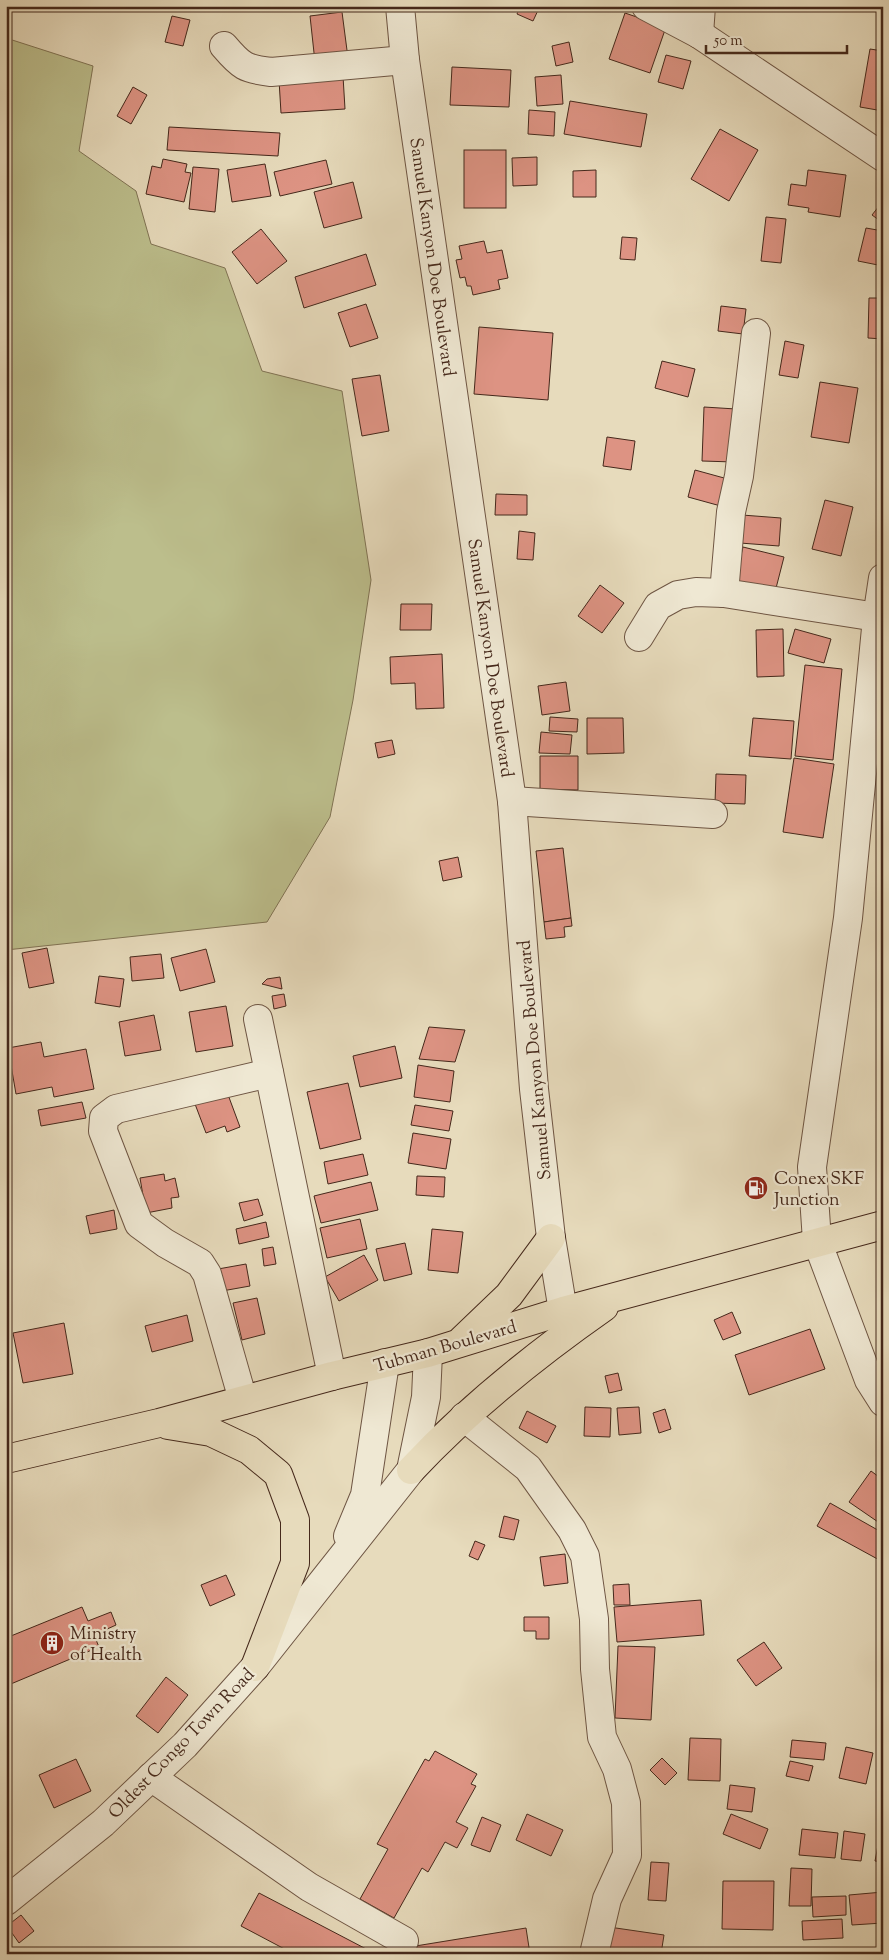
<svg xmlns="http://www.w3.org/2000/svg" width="889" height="1960" font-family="'Sorts Mill Goudy',serif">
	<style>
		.green { fill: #bcbe8c; stroke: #807354 }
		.building { fill: #dd9383; stroke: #45281b }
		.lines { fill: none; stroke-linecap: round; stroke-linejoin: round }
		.minor-casing { stroke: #6e5543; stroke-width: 30 }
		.highway-casing { stroke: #45281b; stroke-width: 30 }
		.minor { stroke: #efe8d3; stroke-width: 28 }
		.highway { stroke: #e7dbbc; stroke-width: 28 }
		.labels { text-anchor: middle; stroke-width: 4.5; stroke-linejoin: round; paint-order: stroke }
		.street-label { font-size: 18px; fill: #45281b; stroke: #efe8d3 }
		.poi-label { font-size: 18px; fill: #45281b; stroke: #efe8d3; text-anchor: start }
	</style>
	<rect width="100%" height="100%" fill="#e7dbbc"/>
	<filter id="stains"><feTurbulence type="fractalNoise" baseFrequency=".004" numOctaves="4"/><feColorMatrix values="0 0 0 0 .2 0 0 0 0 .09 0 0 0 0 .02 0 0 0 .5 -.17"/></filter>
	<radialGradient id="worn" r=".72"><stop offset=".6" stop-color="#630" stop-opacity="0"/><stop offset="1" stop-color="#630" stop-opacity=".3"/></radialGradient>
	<path class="green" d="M6 38 93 66 79 151 136 191 151 244 225 268 262 371 342 391 371 580 353 700 330 817 267 922 6 950Z"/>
	<g class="building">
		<path d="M520 6H540L533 21 517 14Z"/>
		<path d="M342 12 348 58 315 62 310 16Z"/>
		<path d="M625 13 666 27 650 73 609 59Z"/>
		<path d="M172 16 190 20 183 46 165 42Z"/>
		<path d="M569 42 573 62 556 66 552 46Z"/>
		<path d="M870 49 883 51V111L860 107Z"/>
		<path d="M666 55 691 61 683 89 658 82Z"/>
		<path d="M452 67 511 70 509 107 450 105Z"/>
		<path d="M561 75 563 104 537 106 535 77Z"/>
		<path d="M343 76 345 109 281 113 279 80Z"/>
		<path d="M133 87 147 95 131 124 117 116Z"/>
		<path d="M570 101 647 114 641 147 564 134Z"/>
		<path d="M529 110 555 112 554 136 528 134Z"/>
		<path d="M169 127 280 133 278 156 167 150Z"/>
		<path d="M720 129 758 150 729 201 691 179Z"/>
		<rect x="464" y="150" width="42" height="58"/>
		<path d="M537 157V185L513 186 512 158Z"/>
		<path d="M163 159 187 164 185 172 191 173 184 202 146 194 152 166 161 168Z"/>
		<path d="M326 160 332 184 280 196 274 172Z"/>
		<path d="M265 164 271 196 232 202 227 170Z"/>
		<path d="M193 167 219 169 215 212 189 209Z"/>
		<path d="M596 170V197H573V171Z"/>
		<path d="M808 170 846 175 840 217 808 212 809 208 788 205 791 184 806 186Z"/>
		<path d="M353 182 362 218 324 228 314 192Z"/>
		<path d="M883 201V223L872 215Z"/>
		<path d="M766 217 786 219 781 263 761 261Z"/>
		<path d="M866 228 883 231V266L858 261Z"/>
		<path d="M261 229 287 261 257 284 232 252Z"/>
		<path d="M622 237 637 238 635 260 620 259Z"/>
		<path d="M484 241 487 253 502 250 508 278 498 280 500 289 473 295 471 286H467L465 277 460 278 456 260 462 259 459 246Z"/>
		<path d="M366 254 376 285 304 308 295 277Z"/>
		<path d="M869 298H883V339L868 338Z"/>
		<path d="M366 304 378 338 350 347 338 313Z"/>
		<path d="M721 306 746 309 743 334 718 331Z"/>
		<path d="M479 327 553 333 548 400 474 394Z"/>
		<path d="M785 341 804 345 798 378 779 375Z"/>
		<path d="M662 361 695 369 688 397 655 388Z"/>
		<path d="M380 375 389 431 362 436 352 379Z"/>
		<path d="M820 382 858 388 849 443 811 437Z"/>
		<path d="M704 407 736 409 734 462 702 461Z"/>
		<path d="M607 437 635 441 631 470 603 466Z"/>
		<path d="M695 470 735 481 728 508 688 497Z"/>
		<path d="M496 494 527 495V515H495Z"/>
		<path d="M825 500 853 507 841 556 812 549Z"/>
		<path d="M742 515 781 518 779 546 740 543Z"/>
		<path d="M519 531 535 533 533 560 517 559Z"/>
		<path d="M743 547 784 557 774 596 733 586Z"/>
		<path d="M600 585 624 603 602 633 578 616Z"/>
		<path d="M401 604H432L431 630H400Z"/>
		<path d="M783 629 784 676 757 677 756 630Z"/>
		<path d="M795 629 831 639 824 663 788 653Z"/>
		<path d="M442 654 444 708 416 709 415 683 391 684 390 657Z"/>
		<path d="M805 665 842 669 833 760 795 756Z"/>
		<path d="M566 682 570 711 542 715 538 686Z"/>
		<path d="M550 717 578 719 577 732 549 731Z"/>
		<path d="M587 718H623L624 753 587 754Z"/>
		<path d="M753 718 794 721 791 759 749 756Z"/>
		<path d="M541 732 572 735 570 754 539 753Z"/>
		<path d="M392 740 395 754 378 758 375 743Z"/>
		<path d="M540 756H578V790L540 789Z"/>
		<path d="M794 758 834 764 823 838 783 832Z"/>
		<path d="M716 774 746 775 745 804 715 803Z"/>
		<path d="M563 848 571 918 544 922 536 851Z"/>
		<path d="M458 857 462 877 443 881 439 861Z"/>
		<path d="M571 918 572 926 564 927 565 937 546 939 544 922Z"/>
		<path d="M47 948 54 983 29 988 22 953Z"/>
		<path d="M206 949 215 982 180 991 171 958Z"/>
		<path d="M161 954 164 978 132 981 130 957Z"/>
		<path d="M99 976 124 979 120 1007 95 1003Z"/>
		<path d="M280 977 282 989 262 984 267 979Z"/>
		<path d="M284 994 286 1006 274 1009 272 996Z"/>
		<path d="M226 1006 233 1046 196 1052 189 1012Z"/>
		<path d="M154 1015 161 1050 125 1056 119 1022Z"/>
		<path d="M429 1027 465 1030 455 1062 419 1059Z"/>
		<path d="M41 1042 44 1057 86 1049 94 1089 54 1097 52 1087 16 1094 8 1048Z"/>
		<path d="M395 1046 402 1078 360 1087 353 1056Z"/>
		<path d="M418 1065 454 1071 450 1102 414 1097Z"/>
		<path d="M348 1083 361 1139 320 1149 307 1092Z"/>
		<path d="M227 1092 240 1127 227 1132 225 1126 206 1133 195 1104Z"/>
		<path d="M82 1102 86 1118 41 1126 38 1110Z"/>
		<path d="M415 1105 453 1111 449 1131 411 1125Z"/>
		<path d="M413 1133 451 1139 446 1169 408 1163Z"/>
		<path d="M363 1154 368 1175 328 1184 324 1162Z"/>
		<path d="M164 1174 165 1181 175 1178 179 1197 171 1198 172 1208 146 1213 140 1178Z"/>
		<path d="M417 1176 445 1177 444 1197 416 1195Z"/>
		<path d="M371 1182 378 1210 321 1223 314 1196Z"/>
		<path d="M258 1199 263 1215 244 1221 239 1203Z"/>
		<path d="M114 1210 117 1229 90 1234 86 1216Z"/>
		<path d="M360 1219 367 1249 327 1258 320 1228Z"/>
		<path d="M266 1222 269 1237 239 1244 236 1229Z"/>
		<path d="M432 1229 463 1232 458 1273 428 1270Z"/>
		<path d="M405 1243 412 1274 384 1281 376 1249Z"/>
		<path d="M273 1247 276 1264 264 1266 262 1249Z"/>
		<path d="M364 1255 378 1280 339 1301 325 1277Z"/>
		<path d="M246 1264 250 1286 222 1291 218 1269Z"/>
		<path d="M257 1298 265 1334 242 1340 233 1303Z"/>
		<path d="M732 1312 741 1333 723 1340 714 1320Z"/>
		<path d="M187 1315 193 1341 152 1352 145 1326Z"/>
		<path d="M64 1323 73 1374 23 1383 13 1333Z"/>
		<path d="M810 1329 825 1369 749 1395 735 1355Z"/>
		<path d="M618 1373 622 1390 609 1393 605 1376Z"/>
		<path d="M585 1407 611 1408 610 1437 584 1436Z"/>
		<path d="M639 1407 641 1433 619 1435 617 1408Z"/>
		<path d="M665 1409 671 1429 659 1433 653 1413Z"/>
		<path d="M527 1411 556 1426 547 1443 519 1428Z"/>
		<path d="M871 1471 883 1480V1522L881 1524 849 1502Z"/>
		<path d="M830 1503 883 1533V1562L817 1526Z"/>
		<path d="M504 1516 519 1520 514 1540 499 1537Z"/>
		<path d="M475 1541 485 1545 478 1560 469 1556Z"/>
		<path d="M565 1554 568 1583 544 1586 540 1557Z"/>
		<path d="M226 1575 235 1595 210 1606 201 1585Z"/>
		<path d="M629 1584 630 1605H614L613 1585Z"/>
		<path d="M701 1600 704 1635 617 1642 614 1607Z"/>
		<path d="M82 1607 88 1621 111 1612 116 1625 94 1635 99 1647 6 1686V1638Z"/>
		<path d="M524 1617H549V1639H536V1631H524Z"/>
		<path d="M764 1642 782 1668 756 1686 737 1660Z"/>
		<path d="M618 1646 655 1647 651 1720 615 1718Z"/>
		<path d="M166 1677 188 1695 158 1733 136 1716Z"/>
		<path d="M690 1738 721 1739 720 1781 688 1780Z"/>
		<path d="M792 1740 826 1743 824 1760 790 1757Z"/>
		<path d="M846 1747 873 1753 866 1784 839 1778Z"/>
		<path d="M435 1751 477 1774 471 1784 476 1786 456 1822 468 1828 457 1848 445 1842 428 1872 422 1868 394 1918 360 1899 388 1849 377 1844 425 1759 429 1761Z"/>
		<path d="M662 1758 677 1773 665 1785 650 1770Z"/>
		<path d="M76 1759 91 1791 54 1808 39 1775Z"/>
		<path d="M790 1761 813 1766 809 1781 786 1776Z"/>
		<path d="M730 1785 755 1788 752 1812 727 1809Z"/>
		<path d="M527 1814 563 1830 551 1856 516 1840Z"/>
		<path d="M731 1814 768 1829 760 1849 723 1834Z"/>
		<path d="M482 1817 501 1825 490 1852 471 1845Z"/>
		<path d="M802 1829 838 1833 835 1858 799 1855Z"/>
		<path d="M844 1831 865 1834 861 1861 841 1859Z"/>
		<path d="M878 1845H883V1862L875 1861Z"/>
		<path d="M651 1862 669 1863 666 1901 648 1900Z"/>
		<path d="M791 1868 812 1869 811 1906H789Z"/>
		<path d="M723 1881H774L773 1930 722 1929Z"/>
		<path d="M883 1892V1923L852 1925 849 1895Z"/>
		<path d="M259 1893 370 1951 368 1954H294L241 1926Z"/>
		<path d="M846 1896V1915L813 1917 812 1897Z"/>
		<path d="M21 1915 34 1931 19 1943 7 1926Z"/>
		<path d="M842 1919 843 1938 803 1940 802 1921Z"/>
		<path d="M609 1927 664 1935 661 1954H641L605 1948Z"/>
		<path d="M526 1928 530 1954H391V1950Z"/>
	</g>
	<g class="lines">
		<g class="minor-casing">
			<g id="minor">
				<path d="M400 6 405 60 512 801 534 1089 551 1238 563 1311"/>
				<path d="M646 6 699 34 883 157"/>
				<path d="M699 34 701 6"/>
				<path d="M224 46C241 66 245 69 271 72L405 60"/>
				<path d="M883 578 877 618 848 918 812 1167 817 1241 869 1380 883 1402"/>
				<path d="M724 593 731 512 739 476 756 333"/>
				<path d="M639 637 658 606 678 595 696 592 724 593 883 618"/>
				<path d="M512 801 713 814"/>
				<path d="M258 1019 332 1376"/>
				<path d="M243 1400 207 1274 200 1263 165 1243 139 1224 103 1131 104 1118 116 1109 269 1073"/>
				<path d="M464 1417 528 1468 572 1530 585 1556 594 1619 595 1669 602 1737 617 1769 626 1803 627 1855 607 1899 594 1954"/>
				<path d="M348 1536 365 1495 385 1363"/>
				<path d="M151 1777 309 1887 404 1941"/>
				<path d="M6 1901 103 1823 185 1745 255 1667 411 1470 426 1397 428 1353"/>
			</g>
		</g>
		<g class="highway-casing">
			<g id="highway">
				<path d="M462 1340 509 1295 551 1238"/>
				<path d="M168 1425 211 1432 249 1450 278 1474 295 1520V1563L255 1667"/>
				<path d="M6 1459 159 1423 332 1376 428 1353 563 1311 883 1225"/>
				<path d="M411 1470C470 1407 534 1356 604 1307"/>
			</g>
		</g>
		<use href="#minor" class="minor"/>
		<use href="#highway" class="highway"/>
	</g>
	<defs>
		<g id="fuel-disc" transform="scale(1.25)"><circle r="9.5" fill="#8f2418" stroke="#efe8d3"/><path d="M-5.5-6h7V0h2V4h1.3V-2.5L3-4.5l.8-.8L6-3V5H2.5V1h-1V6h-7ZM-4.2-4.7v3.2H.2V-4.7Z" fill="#fff"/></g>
		<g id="building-disc" transform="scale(1.25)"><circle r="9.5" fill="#8f2418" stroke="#efe8d3"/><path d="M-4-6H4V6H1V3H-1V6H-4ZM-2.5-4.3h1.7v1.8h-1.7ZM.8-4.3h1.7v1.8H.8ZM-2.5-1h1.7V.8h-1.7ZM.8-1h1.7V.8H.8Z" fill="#fff"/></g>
	</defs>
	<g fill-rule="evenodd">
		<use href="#fuel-disc" x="756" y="1188"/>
		<use href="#building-disc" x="52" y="1643"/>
	</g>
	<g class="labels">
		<g class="street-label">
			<text transform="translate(433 257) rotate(82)" y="6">Samuel Kanyon Doe Boulevard</text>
			<text transform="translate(491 658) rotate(82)" y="6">Samuel Kanyon Doe Boulevard</text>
			<text transform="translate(534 1060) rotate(-95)" y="6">Samuel Kanyon Doe Boulevard</text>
			<text transform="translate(445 1346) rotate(-16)" y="6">Tubman Boulevard</text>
			<text transform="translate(181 1743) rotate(-46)" y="6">Oldest Congo Town Road</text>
		</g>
		<g class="poi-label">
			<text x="774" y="1184">Conex SKF<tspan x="774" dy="21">Junction</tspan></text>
			<text x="70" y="1639">Ministry<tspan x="70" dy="21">of Health</tspan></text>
		</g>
	</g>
	<rect width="889" height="1960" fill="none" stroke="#e7dbbc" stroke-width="25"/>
	<rect x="8" y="8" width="874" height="1945" fill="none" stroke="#45281b" stroke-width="2.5"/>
	<rect x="12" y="12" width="864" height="1935" fill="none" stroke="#45281b"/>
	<path d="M706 45v8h141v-8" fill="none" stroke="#45281b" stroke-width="2.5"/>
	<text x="714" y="45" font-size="15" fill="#45281b" stroke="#efe8d3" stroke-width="4" paint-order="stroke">50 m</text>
	<rect width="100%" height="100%" filter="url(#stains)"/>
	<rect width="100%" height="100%" fill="url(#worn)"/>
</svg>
